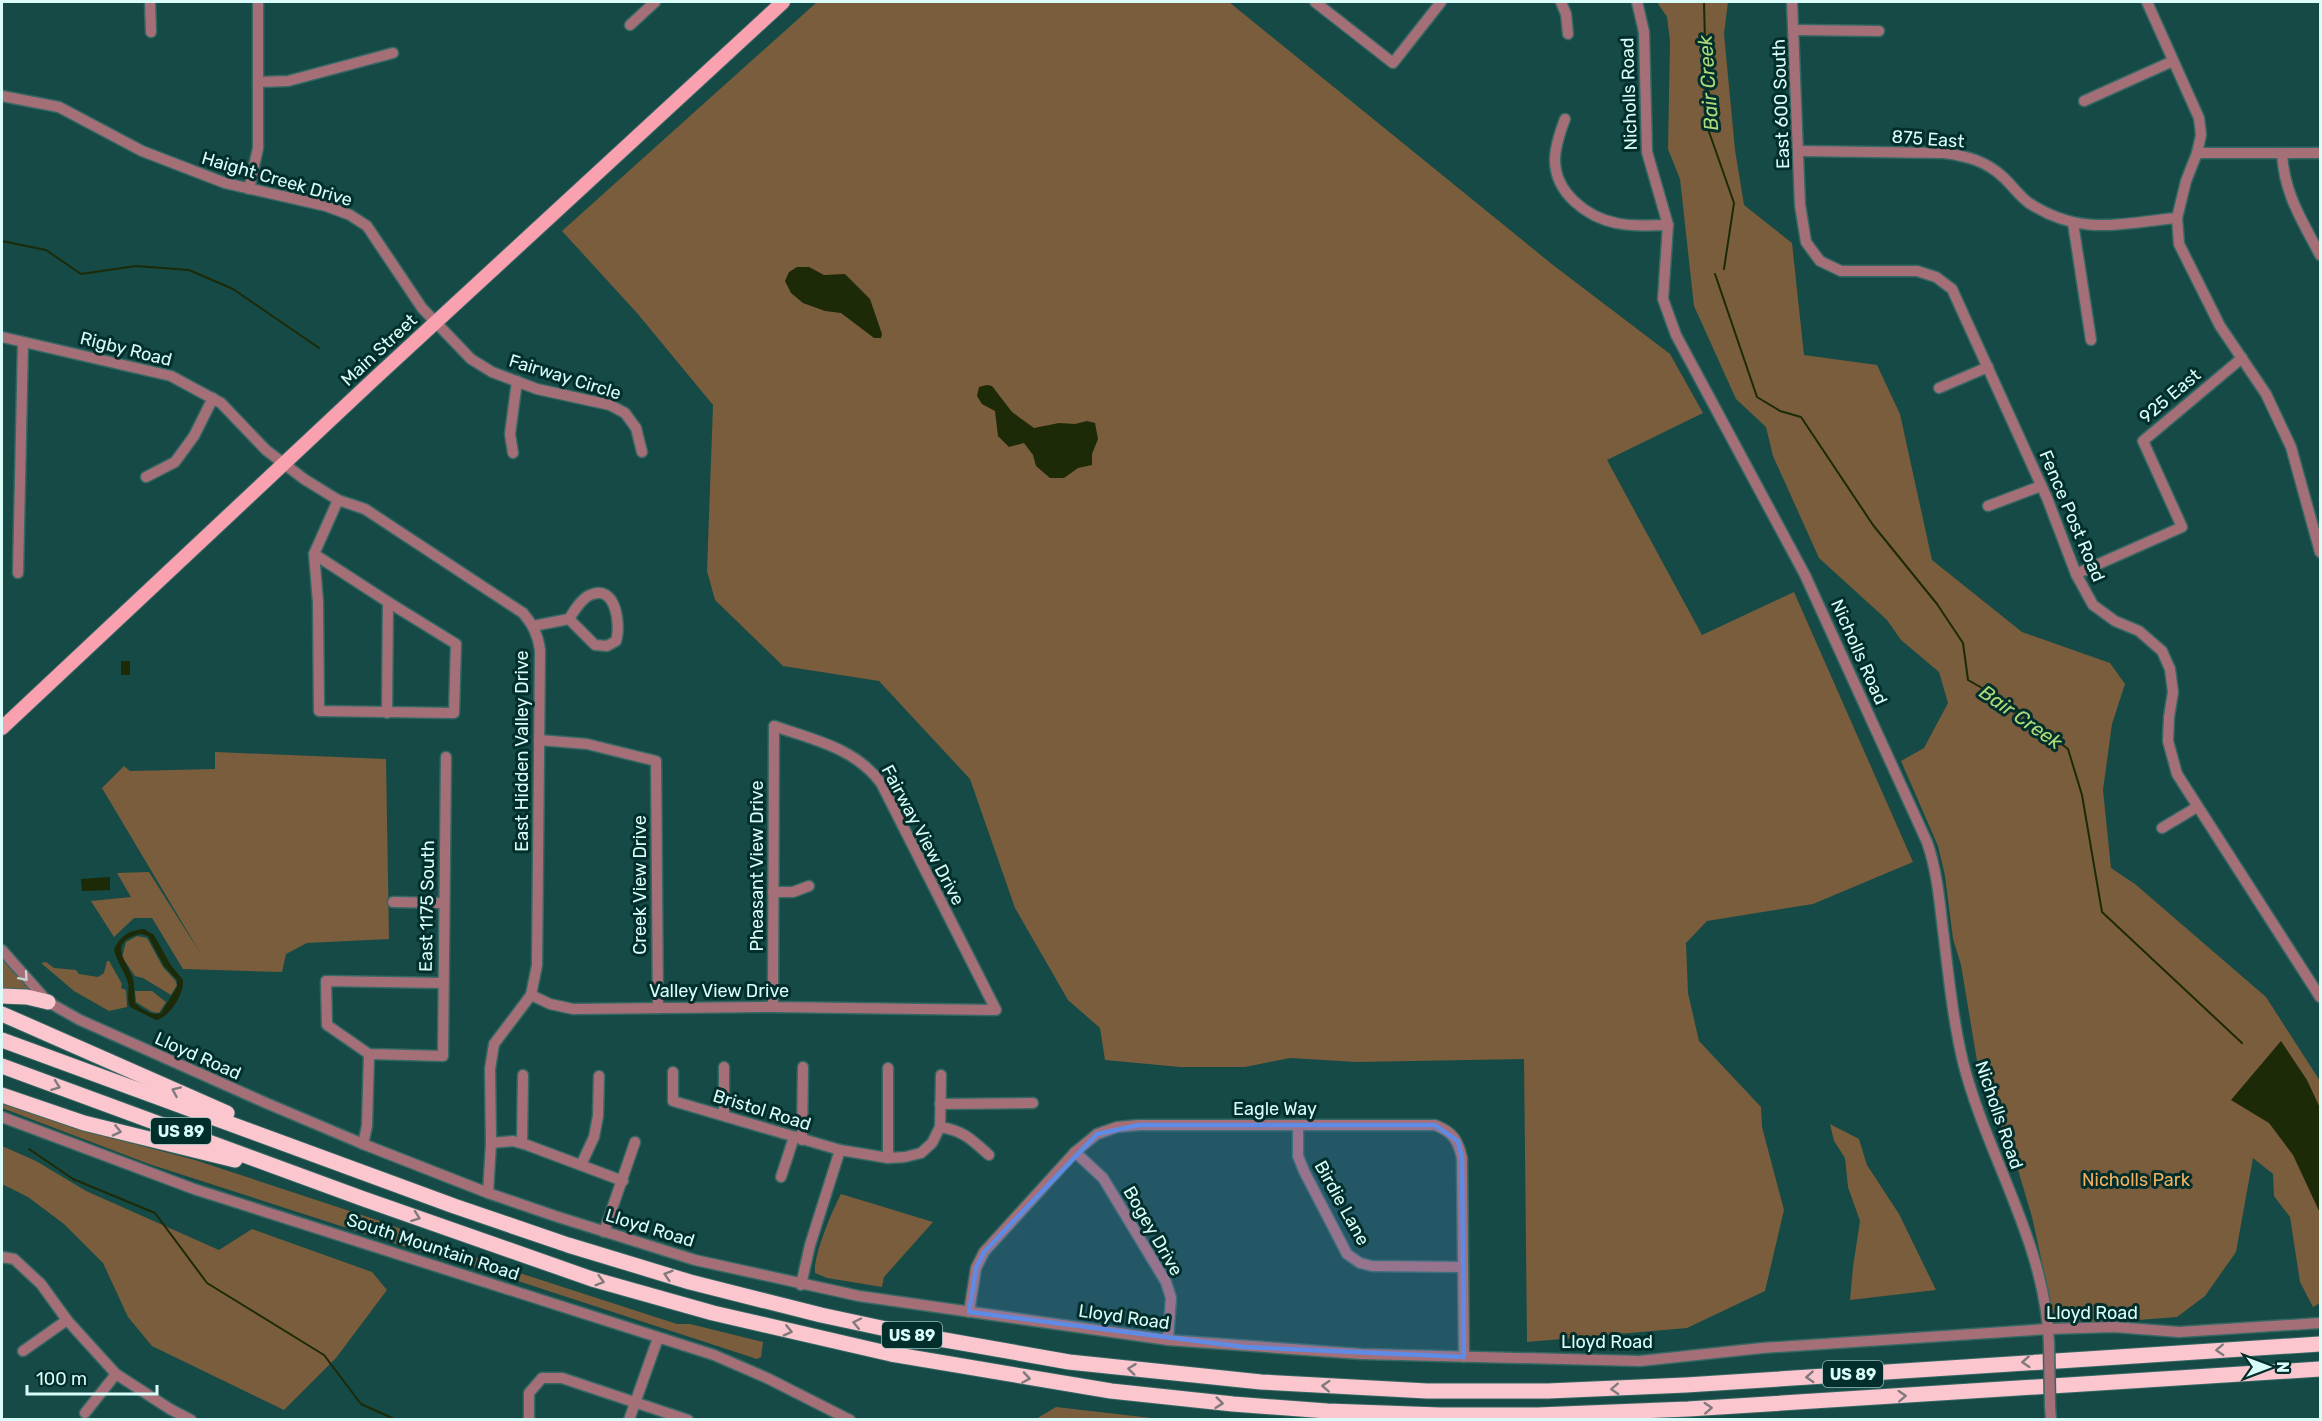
<svg xmlns="http://www.w3.org/2000/svg" width="2322" height="1421" font-family="Rubik,sans-serif">
	<style>
		.green { fill: #7a5d3c }
		.water { fill: #1c2a07; fill-rule: evenodd }
		.lines { fill: none; stroke-linecap: round; stroke-linejoin: round }
		.stream { stroke: #1c2a07; stroke-width: 2 }
		.minor-casing { stroke: #356763; stroke-width: 13 }
		.major-casing { stroke: #356763; stroke-width: 16 }
		.highway-casing { stroke: #356763; stroke-width: 17 }
		.minor { stroke: #a56f78; stroke-width: 10 }
		.major { stroke: #faa1b0; stroke-width: 14 }
		.highway { stroke: #fcc6ce; stroke-width: 15 }
		.minor-bridge-casing { stroke: #356763; stroke-width: 13; stroke-linecap: butt }
		.minor-bridge { stroke: #a56f78; stroke-width: 10 }
		.oneway { stroke: #cad2d2 }
		.oneway2 { stroke: #7f7a7d }
		.marked { fill: #5f8be4; fill-opacity: 0.2; stroke: #5f8be4; stroke-width: 4.5; stroke-linejoin: round }
		.labels { text-anchor: middle; stroke-width: 6; stroke-linejoin: round; paint-order: stroke }
		.shield { fill: #022f2c; stroke: #99bfbc; stroke-width: 1.5 }
		.shield-label { font-size: 16px; font-weight: bold; fill: #dafdf9 }
		.street-label { font-size: 18px; fill: #dafdf9; stroke: #022f2c }
		.park-label { font-size: 18px; fill: #f6b05f; stroke: #022f2c }
		.water-label { font-size: 20px; font-style: italic; fill: #afd87b; stroke: #022f2c }
	</style>
	<rect width="100%" height="100%" fill="#154a46"/>
	<g class="green">
		<path d="M817 2H1229L1553 265 1670 354 1703 413 1607 460 1702 635 1794 592 1913 862 1813 904 1707 921 1686 943 1688 993 1699 1041 1761 1107 1762 1127 1784 1210 1765 1291 1687 1328 1527 1342 1524 1059 1357 1062 1290 1058 1245 1067H1180L1105 1060 1100 1028 1068 1000 1015 908 970 779 879 681 783 666 715 600 707 571 713 405 637 313 562 231Z"/>
		<path d="M1657 2H1728L1724 34 1735 150 1744 205 1792 243 1804 355 1877 365 1900 414 1932 560 2022 632 2110 663 2125 684 2112 724 2103 790 2111 868 2135 884 2266 997 2320 1081V1303L2313 1307 2300 1282 2290 1217 2274 1196 2273 1174 2253 1158 2236 1252 2205 1296 2177 1317 2112 1322 2063 1320 2053 1313 2032 1217 2018 1170 1978 1067 1961 965 1953 939 1945 876 1938 846 1901 761 1924 748 1948 703 1939 672 1901 640 1887 620 1819 558 1773 456 1766 427 1736 399 1694 306 1680 179 1668 149 1670 41 1667 17Z"/>
		<path d="M215 752 386 759 389 939 307 943 286 954 282 972 183 969 152 918H134L114 937 91 901 131 897 117 873 149 872 202 956 102 788 124 766 130 771 215 769Z"/>
		<path d="M137 936 147 938 163 967 175 980 177 985 171 995 143 978 135 976 122 957 126 942Z"/>
		<path d="M2 958 29 989 2 988Z"/>
		<path d="M107 961H109L122 984 121 988 126 990 127 1007 109 1011 74 991 41 963 46 962 54 968 76 970 79 974 98 977 104 973Z"/>
		<path d="M135 991H152L166 1002 159 1013 152 1012 136 1002Z"/>
		<path d="M2 1102 89 1132 195 1160 380 1221 501 1267 677 1324H690L763 1342 761 1357 757 1359 472 1266 471 1268 149 1164 2 1108Z"/>
		<path d="M1830 1124 1859 1139 1867 1165 1899 1214 1936 1290 1850 1300 1853 1267 1860 1221 1848 1187 1845 1158 1834 1141Z"/>
		<path d="M2 1146 36 1161 86 1191 219 1250 252 1229 372 1272 387 1290 336 1358 284 1410 152 1346 128 1317 103 1263 64 1224 28 1197 2 1184Z"/>
		<path d="M841 1194 933 1222 884 1277 882 1287 827 1278 815 1273C813 1256 832 1211 841 1194Z"/>
		<path d="M1056 1407 1160 1419H1036Z"/>
	</g>
	<g class="water">
		<path d="M797 267H809L824 275 845 274 870 299 882 334 881 338H874L841 313 825 311 803 303 791 293 785 281 789 272Z"/>
		<path d="M987 385 992 386 1012 412 1034 428 1059 423 1075 424 1087 421 1095 423 1098 439 1092 454V465L1078 468 1064 478H1050L1036 466 1033 455 1024 443 1009 447 998 436 995 411 982 404 977 396 979 387Z"/>
		<rect x="121" y="661" width="9" height="14"/>
		<path d="M110 877V890L82 891 81 879Z"/>
		<path d="M144 929 154 935 170 964 183 980C184 994 170 1017 156 1020L130 1007C126 998 130 990 128 982 124 970 116 961 114 949 120 936 130 930 144 929ZM140 934 148 936 164 966 177 980V987L161 1013C152 1017 142 1009 135 1003 134 996 135 987 133 979 127 960 106 943 140 934Z"/>
		<path d="M2281 1041 2307 1080 2320 1108V1213L2293 1155 2269 1123 2231 1100Z"/>
	</g>
	<g class="lines">
		<g class="stream">
			<path d="M1704 2 1707 126 1734 203 1724 269"/>
			<path d="M2 241 46 250 81 274 136 266 189 270 233 289 319 348"/>
			<path d="M1715 274 1757 397 1780 411 1801 417 1873 525 1937 604 1963 643 1968 680 2012 705 2068 749 2082 795 2102 912 2242 1043"/>
			<path d="M29 1149 73 1179 155 1213 207 1283 324 1355 361 1404 392 1418"/>
		</g>
		<g class="minor-casing">
			<g id="minor">
				<path d="M150 2 151 32"/>
				<path d="M1315 2 1393 63 1441 2"/>
				<path d="M1561 2 1566 14 1568 34"/>
				<path d="M1637 2 1644 32 1647 152 1668 225 1663 299 1676 335 1805 575 1927 842C1936 868 1939 895 1942 922 1948 969 1952 1016 1963 1062 1987 1157 2046 1244 2049 1344"/>
				<path d="M1792 2 1800 205 1806 242 1820 261 1841 271H1917L1936 277 1952 289 2047 498 2076 574 2093 605 2115 621 2139 631 2162 651 2170 669 2173 692 2169 717 2168 741 2177 774 2320 997"/>
				<path d="M2147 2 2199 118 2201 135 2197 153 2186 181 2177 218 2179 244 2220 326 2266 394 2291 447 2320 552"/>
				<path d="M630 25 655 2"/>
				<path d="M1795 30 1879 31"/>
				<path d="M258 82 288 81 393 53"/>
				<path d="M2 96 59 107 142 151 225 183 326 206 350 215 367 226 422 308 471 359 492 372 537 389 610 405 625 413 636 428 642 452"/>
				<path d="M2084 101 2173 61"/>
				<path d="M1565 119C1560 132 1555 146 1555 160 1555 193 1587 217 1616 223 1633 227 1651 225 1668 225"/>
				<path d="M1799 151 1944 153C1967 156 1986 161 2003 177 2012 185 2019 196 2029 203 2081 237 2120 223 2177 218"/>
				<path d="M2197 153H2320"/>
				<path d="M2282 153C2284 194 2302 220 2320 255"/>
				<path d="M249 189 258 148V2"/>
				<path d="M2073 223 2091 340"/>
				<path d="M2 337 171 376 221 403 266 450 304 479 338 500 365 509 523 613C533 625 538 635 540 650L537 965 531 995 494 1044 490 1069 491 1143 488 1193"/>
				<path d="M1939 388 1988 367"/>
				<path d="M513 453 510 434 517 381"/>
				<path d="M146 477 175 462 194 436 213 398"/>
				<path d="M338 500 314 554 318 602 319 711 454 713 456 644 388 602"/>
				<path d="M1988 506 2041 486"/>
				<path d="M314 554 388 602 387 713"/>
				<path d="M18 573 23 342"/>
				<path d="M2076 574 2182 527 2143 441 2242 358"/>
				<path d="M533 626 569 619 595 645 607 646 616 641C621 625 616 583 590 595 581 599 574 611 569 619"/>
				<path d="M539 740 587 744 656 761 658 1008"/>
				<path d="M2162 828 2197 807"/>
				<path d="M773 892H793L809 886"/>
				<path d="M393 902 443 903"/>
				<path d="M2 950 48 1002 80 1020 266 1103 363 1144 488 1193 555 1216 695 1260 859 1296 1168 1340 1361 1354 1640 1361 1762 1348 2048 1329 2114 1327 2179 1332 2320 1323"/>
				<path d="M443 983 326 981 327 1025 369 1054 443 1056 446 757"/>
				<path d="M531 995 550 1004 573 1009 773 1007 996 1010 881 783C855 748 814 740 774 726L773 1007"/>
				<path d="M673 1072V1101L840 1150 888 1158 905 1157 921 1153 932 1143 940 1127 941 1075"/>
				<path d="M940 1104 1033 1103"/>
				<path d="M724 1114V1067"/>
				<path d="M2 1117 194 1189 714 1355 767 1378 850 1420"/>
				<path d="M1298 1125V1156L1304 1171 1347 1254 1360 1263 1372 1266 1463 1267"/>
				<path d="M940 1127C964 1131 971 1139 989 1155"/>
				<path d="M802 1140 803 1067"/>
				<path d="M491 1143 513 1141 527 1145 623 1181"/>
				<path d="M522 1143 523 1075"/>
				<path d="M363 1144 367 1126 369 1054"/>
				<path d="M1075 1152 1103 1178 1166 1282 1171 1298 1168 1340"/>
				<path d="M888 1158V1068"/>
				<path d="M581 1165 594 1137 598 1116 599 1076"/>
				<path d="M781 1177 794 1137"/>
				<path d="M604 1232 635 1142"/>
				<path d="M2 1257 14 1259 41 1284 67 1320 116 1374 170 1409 191 1420"/>
				<path d="M801 1285 810 1245 840 1150"/>
				<path d="M969 1312 976 1268 984 1252 1075 1152 1097 1134 1117 1127 1139 1125H1435C1453 1132 1458 1140 1462 1158L1464 1357"/>
				<path d="M23 1351 67 1320"/>
				<path d="M2050 1406 2051 1420"/>
				<path d="M85 1413 116 1374"/>
				<path d="M529 1420V1393L542 1378H562L688 1420"/>
				<path d="M629 1420 658 1338"/>
			</g>
		</g>
		<g class="major-casing">
			<path id="major" d="M2 728 373 380 783 2"/>
		</g>
		<g class="highway-casing">
			<g id="highway">
				<path d="M2 996 27 997 48 1002"/>
				<path d="M2 1014 227 1113"/>
				<path d="M2 1040 454 1206 568 1245 690 1282 821 1315 905 1333 1069 1362 1261 1382 1427 1391H1548L1686 1385 2320 1344"/>
				<path d="M2 1066 361 1198 592 1279 713 1313 891 1354 1111 1391 1233 1404 1327 1411 1440 1415H1538L1688 1409 2320 1369"/>
				<path d="M2 1095 84 1123 235 1160"/>
			</g>
		</g>
		<use href="#minor" class="minor"/>
		<use href="#major" class="major"/>
		<use href="#highway" class="highway"/>
		<g class="minor-bridge-casing">
			<path id="minor-bridge" d="M2049 1344 2050 1406"/>
		</g>
		<use href="#minor-bridge" class="minor-bridge"/>
	</g>
	<defs><path id="oneway-chevron" d="M-2-3.5L2.5 0L-2 3.5" fill="none" stroke-width="1.6" stroke-linecap="round" stroke-linejoin="round" transform="scale(1.5)"/></defs>
	<use class="oneway" href="#oneway-chevron" transform="translate(24 977) rotate(49)"/>
	<g class="oneway2">
		<use href="#oneway-chevron" transform="translate(56 1086) rotate(20)"/>
		<use href="#oneway-chevron" transform="translate(176 1091) rotate(-156)"/>
		<use href="#oneway-chevron" transform="translate(117 1131) rotate(13)"/>
		<use href="#oneway-chevron" transform="translate(416 1217) rotate(20)"/>
		<use href="#oneway-chevron" transform="translate(668 1275) rotate(-163)"/>
		<use href="#oneway-chevron" transform="translate(600 1281) rotate(16)"/>
		<use href="#oneway-chevron" transform="translate(857 1323) rotate(-168)"/>
		<use href="#oneway-chevron" transform="translate(788 1331) rotate(13)"/>
		<use href="#oneway-chevron" transform="translate(2220 1350) rotate(177)"/>
		<use href="#oneway-chevron" transform="translate(2026 1362) rotate(176)"/>
		<use href="#oneway-chevron" transform="translate(1132 1369) rotate(-173)"/>
		<use href="#oneway-chevron" transform="translate(1810 1377) rotate(176)"/>
		<use href="#oneway-chevron" transform="translate(1026 1378) rotate(9)"/>
		<use href="#oneway-chevron" transform="translate(1326 1386) rotate(-177)"/>
		<use href="#oneway-chevron" transform="translate(1615 1389) rotate(177)"/>
		<use href="#oneway-chevron" transform="translate(1902 1396) rotate(-3)"/>
		<use href="#oneway-chevron" transform="translate(1219 1403) rotate(6)"/>
		<use href="#oneway-chevron" transform="translate(1708 1408) rotate(-3)"/>
	</g>
	<path class="marked" d="M1139 1125H1435L1458 1141 1462 1158 1464 1357 1244 1347 969 1312 976 1268 984 1252 1097 1134Z"/>
	<g class="labels">
		<g class="shield">
			<rect x="151" y="1118" width="60" height="26" rx="4.5"/>
			<rect x="882" y="1322" width="60" height="26" rx="4.5"/>
			<rect x="1823" y="1361" width="60" height="26" rx="4.5"/>
		</g>
		<g class="shield-label">
			<text x="181" y="1137">US 89</text>
			<text x="912" y="1341">US 89</text>
			<text x="1853" y="1380">US 89</text>
		</g>
		<g class="street-label">
			<text transform="translate(1629 94) rotate(-92)" y="6">Nicholls Road</text>
			<text transform="translate(1781 104) rotate(-92)" y="6">East 600 South</text>
			<text transform="translate(1928 139) rotate(4)" y="6">875 East</text>
			<text transform="translate(277 179) rotate(16)" y="6">Haight Creek Drive</text>
			<text transform="translate(126 349) rotate(14)" y="6">Rigby Road</text>
			<text transform="translate(379 350) rotate(-43)" y="6">Main Street</text>
			<text transform="translate(565 377) rotate(17)" y="6">Fairway Circle</text>
			<text transform="translate(2170 396) rotate(-40)" y="6">925 East</text>
			<text transform="translate(2072 516) rotate(67)" y="6">Fence Post Road</text>
			<text transform="translate(1859 652) rotate(66)" y="6">Nicholls Road</text>
			<text transform="translate(522 751) rotate(-90)" y="6">East Hidden Valley Drive</text>
			<text transform="translate(923 835) rotate(62)" y="6">Fairway View Drive</text>
			<text transform="translate(757 866) rotate(-90)" y="6">Pheasant View Drive</text>
			<text transform="translate(640 885) rotate(-90)" y="6">Creek View Drive</text>
			<text transform="translate(427 906) rotate(-89)" y="6">East 1175 South</text>
			<text x="719" y="997">Valley View Drive</text>
			<text transform="translate(198 1056) rotate(24)" y="6">Lloyd Road</text>
			<text x="1275" y="1115">Eagle Way</text>
			<text transform="translate(762 1110) rotate(17)" y="6">Bristol Road</text>
			<text transform="translate(1999 1115) rotate(71)" y="6">Nicholls Road</text>
			<text transform="translate(1342 1203) rotate(61)" y="6">Birdie Lane</text>
			<text transform="translate(650 1228) rotate(17)" y="6">Lloyd Road</text>
			<text transform="translate(1153 1231) rotate(60)" y="6">Bogey Drive</text>
			<text transform="translate(433 1247) rotate(18)" y="6">South Mountain Road</text>
			<text x="2092" y="1319">Lloyd Road</text>
			<text transform="translate(1124 1317) rotate(8)" y="6">Lloyd Road</text>
			<text x="1607" y="1348">Lloyd Road</text>
		</g>
		<g class="park-label">
			<text x="2136" y="1186">Nicholls Park</text>
		</g>
		<g class="water-label">
			<text transform="translate(1708 83) rotate(-94)" y="7">Bair Creek</text>
			<text transform="translate(2021 717) rotate(35)" y="7">Bair Creek</text>
		</g>
	</g>
	<rect width="2322" height="1421" fill="none" stroke="#dafdf9" stroke-width="6"/>
	<g transform="translate(2268 1367) rotate(90)" stroke="#022f2c" stroke-width="4.5" paint-order="stroke">
	<path d="M0-4.5L10 22L0 15L-10 22Z" fill="#dafdf9"/>
	<text y="-9" font-size="16" font-weight="bold" text-anchor="middle" fill="#dafdf9">N</text>
	</g>
	<path d="M27 1385v9h130v-9" fill="none" stroke="#dafdf9" stroke-width="3"/>
	<text x="36" y="1385" font-size="18" fill="#dafdf9" stroke="#022f2c" stroke-width="4.5" paint-order="stroke">100 m</text>
</svg>
